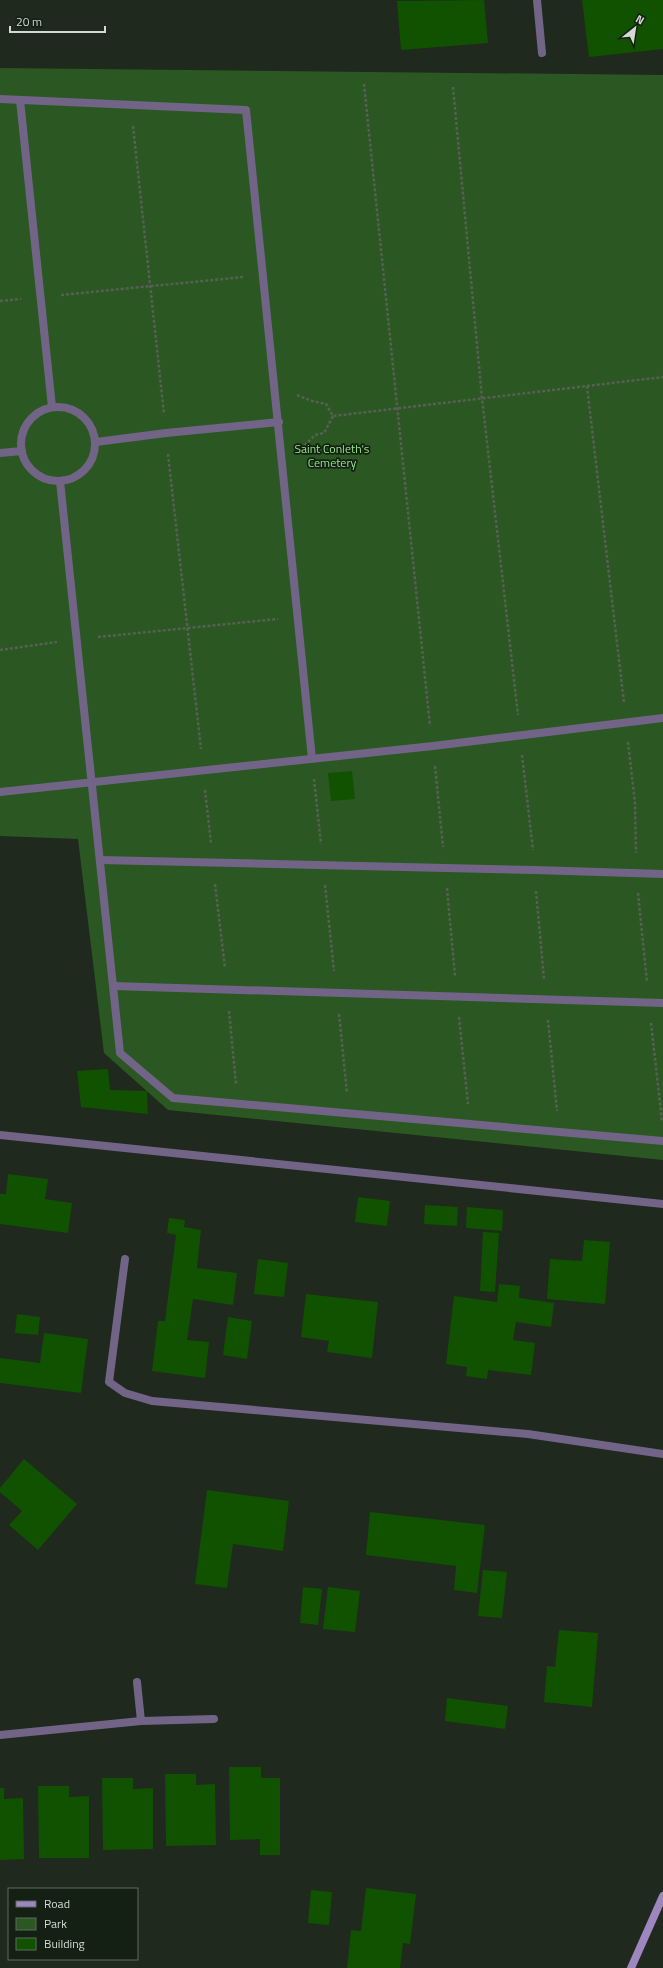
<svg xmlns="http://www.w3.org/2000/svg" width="663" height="1968" font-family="'Titillium Web',sans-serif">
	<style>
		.green { fill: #2b5722 }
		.building { fill: #105200 }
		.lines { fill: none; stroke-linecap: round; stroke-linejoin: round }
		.path { stroke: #576055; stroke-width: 2.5; stroke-dasharray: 3 2; stroke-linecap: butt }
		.service { stroke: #726487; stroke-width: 8 }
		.minor { stroke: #726487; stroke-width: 8 }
		.secondary { stroke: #9e86be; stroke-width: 8 }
		.labels { text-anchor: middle; stroke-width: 3.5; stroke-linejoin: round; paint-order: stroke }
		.park-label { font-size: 12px; fill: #95e986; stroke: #152014 }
	</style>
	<rect width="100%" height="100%" fill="#1f291d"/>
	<path class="green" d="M0 68 663 75V1160L168 1110 104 1053 78 839 0 836Z"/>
	<g class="building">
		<path d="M484 0 488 43 401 50 397 1Z"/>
		<path d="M582 0H663V49L589 57Z"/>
		<path d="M352 771 355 799 331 801 328 773Z"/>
		<path d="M108 1069 110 1090 147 1091 148 1114 81 1107 77 1071Z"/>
		<path d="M8 1174 48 1179 45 1199 72 1203 68 1233 0 1224V1194H6Z"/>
		<path d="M358 1197 390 1201 387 1226 355 1222Z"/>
		<path d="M425 1205 458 1207 457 1226 424 1224Z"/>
		<path d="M467 1207 503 1210 502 1231 466 1228Z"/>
		<path d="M169 1218 185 1220 184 1227 201 1230 197 1268 237 1273 233 1305 193 1299 187 1340 209 1342 205 1378 152 1371 158 1321H165L176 1235 167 1233Z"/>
		<path d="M483 1232 499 1233 495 1292 480 1291Z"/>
		<path d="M584 1240 610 1242 605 1304 547 1299 550 1259 582 1261Z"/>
		<path d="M258 1259 288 1263 284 1297 254 1294Z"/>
		<path d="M499 1284 520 1286 519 1298 554 1303 551 1327 516 1322 513 1340 535 1343 531 1375 488 1370 487 1379 466 1376 467 1367 446 1364 454 1296 497 1302Z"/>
		<path d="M306 1294 378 1302 372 1358 327 1352 329 1341 301 1337Z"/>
		<path d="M17 1314 40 1317 38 1335 15 1333Z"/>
		<path d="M228 1317 252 1321 247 1359 223 1355Z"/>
		<path d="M44 1333 88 1339 81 1393 0 1383V1358L40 1363Z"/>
		<path d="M24 1459 77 1504 38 1550 9 1525 22 1511 0 1492V1488Z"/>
		<path d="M207 1490 289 1501 283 1551 233 1544 227 1588 195 1584Z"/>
		<path d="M370 1512 485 1525 477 1593 454 1590 456 1566 366 1555Z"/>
		<path d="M483 1570 507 1572 502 1618 478 1616Z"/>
		<path d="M303 1587 322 1589 318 1625 300 1623Z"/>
		<path d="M328 1587 360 1591 355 1632 323 1629Z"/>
		<path d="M559 1630 598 1633 592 1707 544 1702 547 1666 555 1667Z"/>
		<path d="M447 1698 508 1706 505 1729 445 1721Z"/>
		<path d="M229 1767H261V1778H280V1855H260V1839L230 1840Z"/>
		<path d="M165 1774H196V1785L215 1784 216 1845 166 1846Z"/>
		<path d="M102 1778H133V1789L153 1788V1849L103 1850Z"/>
		<path d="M38 1786H69V1797L89 1796V1858H39Z"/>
		<path d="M0 1788H4V1799L23 1798 24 1859 0 1860Z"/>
		<path d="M366 1888 416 1894 410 1944 403 1943 400 1968H347L351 1930 361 1931Z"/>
		<path d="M311 1890 332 1892 329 1925 308 1923Z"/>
	</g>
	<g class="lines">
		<g class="path">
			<path d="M364 84 430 726"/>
			<path d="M453 87 482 398 518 715"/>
			<path d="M133 126 164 414"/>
			<path d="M61 295 243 277"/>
			<path d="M0 301 21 299"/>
			<path d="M587 386 624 703"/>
			<path d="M297 395 312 401 326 404 333 416 663 377"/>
			<path d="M301 449 315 435 324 433 333 416"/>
			<path d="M168 454 201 749"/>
			<path d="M98 637 278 619"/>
			<path d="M0 650 57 642"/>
			<path d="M628 742 635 803 636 853"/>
			<path d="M522 755 533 850"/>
			<path d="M435 766 443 847"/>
			<path d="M314 779 321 844"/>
			<path d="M205 790 211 843"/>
			<path d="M215 884 225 968"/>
			<path d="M325 885 334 971"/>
			<path d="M447 888 455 976"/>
			<path d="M536 891 544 979"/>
			<path d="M638 893 647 982"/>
			<path d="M229 1011 236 1084"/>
			<path d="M339 1014 347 1093"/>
			<path d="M459 1017 468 1104"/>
			<path d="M548 1020 557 1111"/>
			<path d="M651 1023 662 1121"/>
		</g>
		<g class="service">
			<path d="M537 0 542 53"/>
			<path d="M0 99 246 110 312 759"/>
			<path d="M20 100 52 407"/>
			<circle cx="58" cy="444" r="37"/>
			<path d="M96 442 166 433 279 422"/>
			<path d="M0 453 22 451"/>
			<path d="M60 481 120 1053 173 1098 663 1141"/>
			<path d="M0 792 433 746 663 718"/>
			<path d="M100 860 535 870 663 874"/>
			<path d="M114 986 663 1003"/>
		</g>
		<g class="minor">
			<path d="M0 1135 663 1204"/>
			<path d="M125 1259 109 1382 125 1393 152 1401 528 1434 663 1454"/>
			<path d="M137 1682 141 1721"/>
			<path d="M0 1735 141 1721 214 1719"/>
		</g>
		<path class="secondary" d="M631 1968 663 1896"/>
	</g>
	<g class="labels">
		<g class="park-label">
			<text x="332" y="453">Saint Conleth's<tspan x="332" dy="14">Cemetery</tspan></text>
		</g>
	</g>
	<rect x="8" y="1888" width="130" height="72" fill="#152014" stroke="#616a60"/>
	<rect x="16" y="1901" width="20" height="6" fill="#9e86be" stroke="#616a60"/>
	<text x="44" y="1908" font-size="12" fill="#d3dad1">Road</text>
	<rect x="16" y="1918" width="20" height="12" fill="#2b5722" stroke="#616a60"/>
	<text x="44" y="1928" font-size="12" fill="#d3dad1">Park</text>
	<rect x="16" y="1938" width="20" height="12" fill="#105200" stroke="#616a60"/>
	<text x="44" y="1948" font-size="12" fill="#d3dad1">Building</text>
	<g transform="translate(635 28) rotate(30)" stroke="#152014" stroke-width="3" paint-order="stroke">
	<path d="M0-3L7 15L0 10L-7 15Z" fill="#d3dad1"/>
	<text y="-6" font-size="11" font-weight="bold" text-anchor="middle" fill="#d3dad1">N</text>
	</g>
	<path d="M10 26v6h95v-6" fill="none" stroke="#d3dad1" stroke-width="2"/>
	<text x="16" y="26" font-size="12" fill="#d3dad1" stroke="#152014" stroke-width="3" paint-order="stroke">20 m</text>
</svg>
